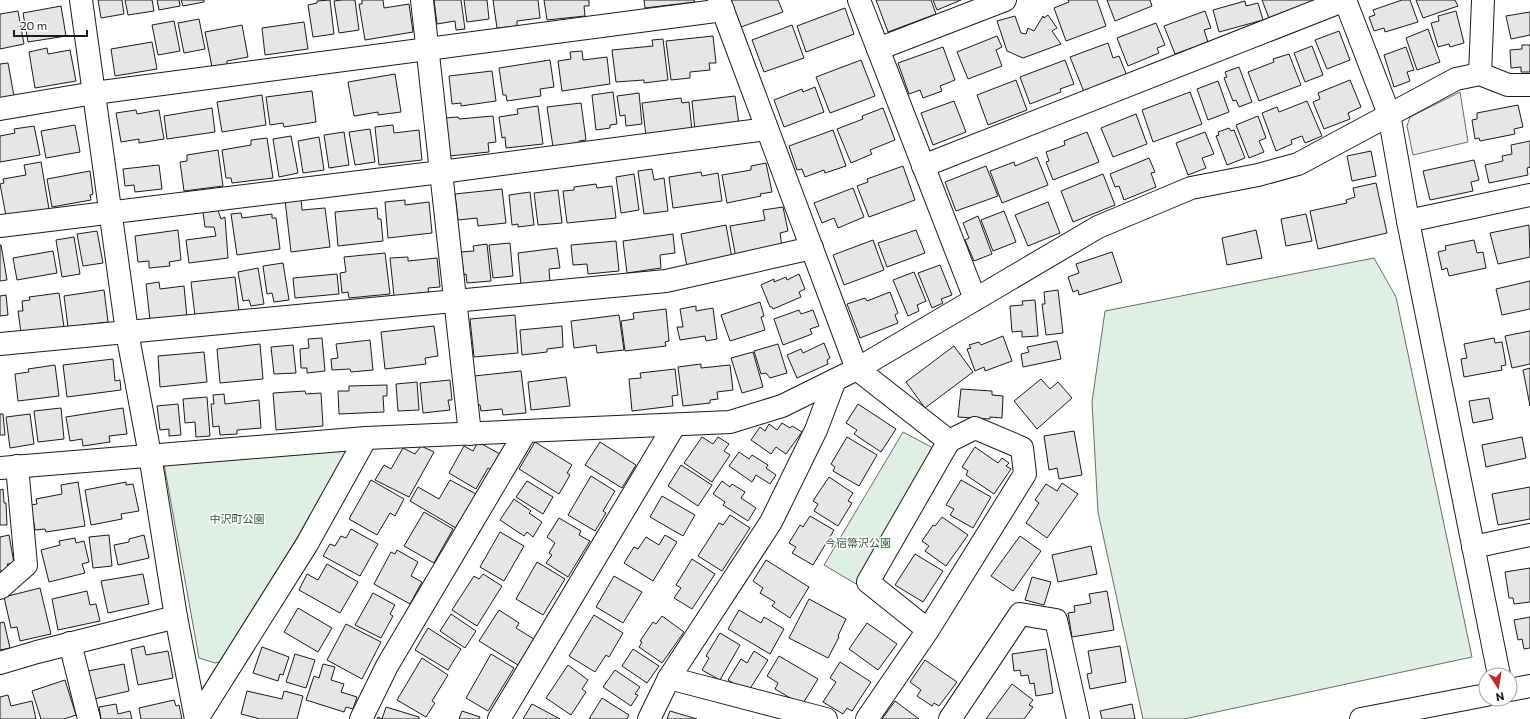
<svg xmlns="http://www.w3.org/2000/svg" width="1530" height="719" font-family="Commissioner,'Noto Sans JP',sans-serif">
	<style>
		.green { fill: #e0efe3; stroke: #6a6a6a }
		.parking { fill: #ededed; stroke: #6a6a6a }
		.building { fill: #e6e6e6; stroke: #1a1a1a }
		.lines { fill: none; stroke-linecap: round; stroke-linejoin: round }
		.minor-casing { stroke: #1a1a1a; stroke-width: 24 }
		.minor { stroke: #fff; stroke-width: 22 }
		.labels { text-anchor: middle; stroke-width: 3; stroke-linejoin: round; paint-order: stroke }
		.park-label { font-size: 11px; fill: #2b5a34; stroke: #fff }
	</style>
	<rect width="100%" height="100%" fill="#fff"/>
	<g class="green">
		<path d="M1374 258 1396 297 1472 657 1184 719H1143L1098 512 1092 402 1105 311Z"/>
		<path d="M903 432 935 449 856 584 824 565Z"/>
		<path d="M348 448 228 660 215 663 199 658 164 464Z"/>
	</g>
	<path class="parking" d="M1460 92 1468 142 1413 155 1407 126 1410 117Z"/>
	<g class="building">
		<path d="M98 0H122L124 14 101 18Z"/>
		<path d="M125 0H152L154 11 128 15Z"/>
		<path d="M157 0H179L180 6 159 10Z"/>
		<path d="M181 0H204V2L183 6Z"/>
		<path d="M330 0 334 34 313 37 308 5 317 3V1Z"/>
		<path d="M342 0H355L359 30 339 33 334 1Z"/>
		<path d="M362 0H383L384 8 409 4 413 32 365 40 359 4H362Z"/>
		<path d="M434 0H461L465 29 456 30 455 21 437 24Z"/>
		<path d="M464 0H487L489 19 467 22Z"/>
		<path d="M493 0H538L540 18 517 21V26L497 28Z"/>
		<path d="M544 0H589V6H584L585 16 547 20Z"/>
		<path d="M644 0H694L695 2 645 8Z"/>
		<path d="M731 0H778L783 12 741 27Z"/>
		<path d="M876 0H931L936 14 888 32Z"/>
		<path d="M933 0H961L937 10Z"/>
		<path d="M1068 0H1097L1106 26 1066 41 1054 8 1069 2Z"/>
		<path d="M1107 0H1150L1152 6 1115 21Z"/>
		<path d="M1262 0H1315L1270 21Z"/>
		<path d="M1402 0H1410L1418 22 1385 32 1384 28 1374 31 1369 17 1375 15 1373 10Z"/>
		<path d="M1416 0H1455L1458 6 1423 18Z"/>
		<path d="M1245 1 1246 6 1258 3 1263 20 1219 32 1213 10Z"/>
		<path d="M61 6 66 36 28 42 23 13Z"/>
		<path d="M845 8 854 34 806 52 797 26Z"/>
		<path d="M18 11 24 44 0 49V14Z"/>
		<path d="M1205 11 1211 28 1204 30 1208 42 1175 54 1164 26Z"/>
		<path d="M1456 11 1464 43 1450 47 1449 44 1438 47 1431 23 1439 21 1438 16Z"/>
		<path d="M1530 12V35L1511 39 1506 16Z"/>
		<path d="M1048 15 1057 28 1052 31 1061 44 1023 58 1007 51 997 21 1015 16 1021 33 1026 34 1028 28 1034 31 1043 16 1044 18Z"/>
		<path d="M199 19 205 49 184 53 178 23Z"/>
		<path d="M174 21 180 51 158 55 152 25Z"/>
		<path d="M304 22 308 49 265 55 262 28Z"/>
		<path d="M1156 23 1165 45 1157 48 1159 53 1128 66 1117 38Z"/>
		<path d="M242 25 248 57 227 61V65L212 67 205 32Z"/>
		<path d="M792 25 804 58 764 72 752 40Z"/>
		<path d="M1428 29 1440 62 1417 70 1406 38Z"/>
		<path d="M1339 31 1350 60 1327 69 1315 40Z"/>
		<path d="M713 36 716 63H709L710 70 690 72V78L671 80 666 41Z"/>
		<path d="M997 36 1002 47 996 50 1002 66 968 79 957 52Z"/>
		<path d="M663 39 668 80 644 83V80L616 82 612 50 653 46 652 40Z"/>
		<path d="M152 42 157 69 115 76 111 49Z"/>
		<path d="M1108 43 1113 58 1119 56 1127 76 1084 92 1070 57Z"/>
		<path d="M1522 45H1530V72H1521V67L1511 68 1510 50 1522 49Z"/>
		<path d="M1312 46 1323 75 1305 82 1294 53Z"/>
		<path d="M943 47 955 80 940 86 942 91 923 98 920 90 909 94 898 63Z"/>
		<path d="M1406 47 1414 70 1407 72 1410 81 1394 87 1384 55Z"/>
		<path d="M47 48 48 54 70 50 76 81 35 88 29 52Z"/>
		<path d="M582 51 583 60 607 57 610 84 562 91 558 61 571 59 570 52Z"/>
		<path d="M1289 54 1301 85 1259 101 1248 72 1274 62 1273 59Z"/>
		<path d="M550 60 554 87 540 89 541 96 507 101 506 95H503L499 68Z"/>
		<path d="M861 60 875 96 830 113 816 77Z"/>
		<path d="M1065 60 1074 84 1060 89 1061 92 1030 104 1020 77Z"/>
		<path d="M8 63 14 96 0 99V64Z"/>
		<path d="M1239 67 1252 102 1239 107 1236 100 1233 101 1224 78 1227 77 1225 72Z"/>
		<path d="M492 71 496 101 461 106V103L452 104 449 76Z"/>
		<path d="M395 74 401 112 378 115V112L354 116 348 82Z"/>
		<path d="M1016 80 1027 110 988 125 977 95Z"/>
		<path d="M1350 80 1361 107 1348 113 1350 119 1324 129 1313 102 1320 99 1318 93Z"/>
		<path d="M1218 81 1229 112 1208 120 1197 89Z"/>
		<path d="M815 87 824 112 784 127 774 100 802 89 803 92Z"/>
		<path d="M312 91 316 122 284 127 283 123 270 125 266 97Z"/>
		<path d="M613 92 617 124 610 125V128L596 130 592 95Z"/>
		<path d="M1190 92 1202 124 1153 142 1142 110Z"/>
		<path d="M639 93 642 124 626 126 625 115 620 116 617 96Z"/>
		<path d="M262 95 266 125 222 132 217 102Z"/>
		<path d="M735 96 739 124 695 130 692 101Z"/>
		<path d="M681 98 682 103 689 102 692 131 646 136 642 103Z"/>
		<path d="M954 101 966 132 933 145 921 113Z"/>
		<path d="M1307 101 1322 136 1305 143 1302 136 1291 140 1292 144 1276 151 1262 113 1277 107 1279 112Z"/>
		<path d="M581 103 586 140 579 141V143L553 147 547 107Z"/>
		<path d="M1518 105 1523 127 1514 129 1515 134 1480 141 1479 138 1475 139 1472 120 1477 119V113Z"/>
		<path d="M538 106 543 144 506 148 505 137 502 138 499 117 518 114 517 109Z"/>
		<path d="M212 108 215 132 167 139 164 116Z"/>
		<path d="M883 108 895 140 870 150 872 154 851 163 837 129 863 119 862 116Z"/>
		<path d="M136 110 137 114 159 110 164 139 139 143V139L121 142 116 113Z"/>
		<path d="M1136 114 1147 144 1113 157 1101 128Z"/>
		<path d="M493 116 496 142 488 143 489 152 449 156 445 118 458 117 459 119Z"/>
		<path d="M1258 116 1266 138 1259 141 1264 152 1249 158 1236 125Z"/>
		<path d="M75 125 80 152 46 158 41 131Z"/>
		<path d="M393 125 394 133 419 130 422 160 379 165 375 127Z"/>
		<path d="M34 126 40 155 0 162V136L15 133 14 129Z"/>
		<path d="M1229 128 1231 131 1234 130 1245 158 1227 165 1216 136 1219 135 1218 132Z"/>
		<path d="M370 129 375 162 355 165 349 132Z"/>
		<path d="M833 130 846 166 825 173 824 170 805 177 802 169 797 170 789 146Z"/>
		<path d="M344 132 349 165 329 168 324 135Z"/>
		<path d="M1087 132 1099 162 1053 180 1046 162 1049 161 1046 152 1065 145 1064 141Z"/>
		<path d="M1205 132 1214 154 1202 158 1206 168 1188 175 1176 143Z"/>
		<path d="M291 136 298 173 279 177 273 139Z"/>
		<path d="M319 137 324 170 303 173 298 141Z"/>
		<path d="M267 138 273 178 232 183 231 178H226L222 150 251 145V140Z"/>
		<path d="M1530 141V167L1527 168 1528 175 1489 183 1485 165 1503 161 1502 156 1512 154 1511 145Z"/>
		<path d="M218 150 223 186 184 191 180 162 187 161V155Z"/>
		<path d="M1371 151 1376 176 1352 181 1347 156Z"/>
		<path d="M1037 157 1048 185 1002 203 990 171 1014 162 1015 166Z"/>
		<path d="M1149 158 1155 172 1151 173 1156 187 1124 200 1119 186 1115 187 1110 174Z"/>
		<path d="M1474 160 1479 180 1471 182 1473 191 1430 200 1423 171Z"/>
		<path d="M41 162 49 209 6 216 0 184 4 183 3 179 26 175 24 165Z"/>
		<path d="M766 163 772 192 760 194 761 196 727 203 722 175 751 170V166Z"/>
		<path d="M159 165 162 189 135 192 134 185 125 186 123 169Z"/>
		<path d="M903 166 915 200 869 217 857 186 868 182 867 179Z"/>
		<path d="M986 166 998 196 956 211 945 182Z"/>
		<path d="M652 169 654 180 664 178 668 211 644 214 638 171Z"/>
		<path d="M90 171 93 194 90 195 91 200 52 207 47 179Z"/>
		<path d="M701 172 702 176 718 173 722 201 673 208 669 177Z"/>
		<path d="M634 174 639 210 621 213 616 177Z"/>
		<path d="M1103 174 1115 205 1073 222 1061 191Z"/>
		<path d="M1376 183 1387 233 1318 249 1310 211 1347 203 1346 200 1355 197 1353 188Z"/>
		<path d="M596 184 597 188 612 186 616 218 567 223 563 191 574 190V187Z"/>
		<path d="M853 188 864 217 838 228 834 218 822 223 814 203Z"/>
		<path d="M502 189 506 223 478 226 477 218 458 220 455 194Z"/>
		<path d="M558 190 562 223 538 225 534 193Z"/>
		<path d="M530 192 534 225 518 227V224L512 225 509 195Z"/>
		<path d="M301 198 302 210 325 208 330 247 291 252 285 200Z"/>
		<path d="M405 200V205L429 202 432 233 388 238 385 202Z"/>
		<path d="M1048 202 1060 233 1028 246 1015 215Z"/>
		<path d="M783 207 788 231 780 233 782 247 736 258 730 226 765 220 763 210Z"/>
		<path d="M377 208 378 219H381L383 241 338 246 335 212Z"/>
		<path d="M218 210 221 219 225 217 228 258 189 263 186 240 216 236 214 227H205L203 212Z"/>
		<path d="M1004 211 1016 242 993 251 981 220Z"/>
		<path d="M241 213 242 218 272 214V218H276L280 249 237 255 231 214Z"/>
		<path d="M1306 214 1312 241 1286 246 1281 219Z"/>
		<path d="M978 216 992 254 974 261 965 240 969 238 963 223Z"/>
		<path d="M726 225 732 258 687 267 681 234Z"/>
		<path d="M1529 225 1530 257 1498 264 1490 233Z"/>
		<path d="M178 230 181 260 169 262 170 266 149 268V261L138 262 135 236Z"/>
		<path d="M916 230 925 253 887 267 878 243Z"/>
		<path d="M1256 230 1262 258 1227 265 1222 238Z"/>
		<path d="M97 231 103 263 83 266 77 234Z"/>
		<path d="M673 234 675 253 660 255 661 268 627 273 623 241Z"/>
		<path d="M74 237 80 274 62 277 56 240Z"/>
		<path d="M873 240 884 270 844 285 833 255Z"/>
		<path d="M1474 240 1477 253 1483 252 1486 268 1449 276 1447 268 1442 270 1438 252 1446 250 1445 246Z"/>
		<path d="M616 241 619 271 588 274 587 264 573 265 571 245Z"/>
		<path d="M510 243 513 276 493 278 489 245Z"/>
		<path d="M487 244 491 281 467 283 466 274 464 275 461 252 474 251 473 246Z"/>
		<path d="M0 245H1L7 280 0 281Z"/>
		<path d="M557 248 560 268 549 269 550 282 521 285 518 253Z"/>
		<path d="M53 251 57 273 17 280 13 258Z"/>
		<path d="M1112 252 1122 282 1079 295 1078 290 1073 292 1068 277 1079 273 1076 264Z"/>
		<path d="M385 253 390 294 349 298 348 292 342 293 340 273 346 272 344 257Z"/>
		<path d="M408 257V261L437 258 440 287 428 288 429 292 394 296 390 258Z"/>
		<path d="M283 263 289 300 274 302 272 293 267 294 263 266Z"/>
		<path d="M940 265 952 295 941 299 943 303 932 308 918 273Z"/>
		<path d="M258 268 264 304 251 306 249 300 243 301 238 272Z"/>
		<path d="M914 272 926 301 917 305 919 311 908 316 893 280Z"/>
		<path d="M337 274 339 294 295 298 293 278Z"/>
		<path d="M799 274 805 289 799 292 801 297 773 309 772 307H770L761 285 774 279V282L786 277 787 280Z"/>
		<path d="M235 277 239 311 195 316 191 282Z"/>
		<path d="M1530 281V309L1502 315 1496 289Z"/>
		<path d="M159 282 160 289 184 286 187 317 150 320 146 284Z"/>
		<path d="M104 290 108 322 68 327 64 296Z"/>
		<path d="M1058 290 1063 333 1046 335 1042 304H1045L1044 292Z"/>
		<path d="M890 292 898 313 895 315 898 323 860 338 847 304 865 298 867 301Z"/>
		<path d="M59 293 64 327 21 333 18 311H23L22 301 30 300 29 297Z"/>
		<path d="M6 295 8 315 0 316V296Z"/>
		<path d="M1035 300 1038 336 1022 337V331L1012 332 1010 306 1023 305 1022 301Z"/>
		<path d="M760 302 764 316 761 317 765 330 730 341 721 315Z"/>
		<path d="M696 306V311L713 308 717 339 706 341 705 336 680 340 677 327H683L680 309Z"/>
		<path d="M666 309 669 341 665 342 666 346 625 351 621 321 634 319 633 313Z"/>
		<path d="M799 310 801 314 813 310 819 326 810 329 812 334 783 345 774 319Z"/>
		<path d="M515 315 518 353 474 357 470 319Z"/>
		<path d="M619 315 624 350 597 353 596 345 574 348 571 321Z"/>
		<path d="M434 326 438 356 425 358 426 364 385 369 381 332Z"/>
		<path d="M562 326 563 347 547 349V352L522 355 520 330Z"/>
		<path d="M1530 331V364L1512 368 1505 336Z"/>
		<path d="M1003 336 1012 361 985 371 984 367 975 371 967 349 971 348 969 345 979 342 981 345Z"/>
		<path d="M322 338 325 371 307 373V368H301L300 349 309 348 308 339Z"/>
		<path d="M1494 338 1495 343 1502 342 1506 365 1501 366 1502 370 1464 377 1461 359 1467 358 1464 344Z"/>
		<path d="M370 340 373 370 351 372 350 369 332 370 331 359 338 358 336 344Z"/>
		<path d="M1057 341 1061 359 1023 367 1021 354 1029 352 1027 347Z"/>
		<path d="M824 343 830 358 827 360 828 364 797 378 787 355 801 349 803 353Z"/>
		<path d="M260 344 263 379 220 383 217 349Z"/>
		<path d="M778 344 787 373 770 378 766 373 761 374 754 351Z"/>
		<path d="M293 345 296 373 274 374 271 347Z"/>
		<path d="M954 346 973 372 925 408 906 382Z"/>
		<path d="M204 352 207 382 160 387 158 356Z"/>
		<path d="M753 352 763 387 742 393 731 358Z"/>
		<path d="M113 359 115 381 120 380 121 390 67 397 63 365Z"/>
		<path d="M701 364V368L730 365 733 390 717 392 718 399 710 400V403L683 406 678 367Z"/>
		<path d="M55 365 59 396 18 401 15 374 29 372 28 369Z"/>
		<path d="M1530 368V406L1523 370Z"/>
		<path d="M675 369 678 395 672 396 673 406 632 411 629 379 641 378 640 373Z"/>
		<path d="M521 371 526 413 503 415 502 409 481 411 480 405H477L474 376Z"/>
		<path d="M566 377 570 406 531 410 528 382Z"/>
		<path d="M1041 379 1050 389 1058 382 1072 398 1037 429 1014 401Z"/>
		<path d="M450 380 452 400H448L450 410 423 413 420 383Z"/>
		<path d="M417 382 419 410 398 411 396 384Z"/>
		<path d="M387 385V396H383L384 412 339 414 338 391H349V386Z"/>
		<path d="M961 389 992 391V395L1003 396 1002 418 990 417V419L958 417Z"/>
		<path d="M305 391 306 394 321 393 323 426 276 430 273 393Z"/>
		<path d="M224 394 225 404 259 400 261 428 237 430V434L220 435 219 426 213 427 211 404H214L213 395Z"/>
		<path d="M207 397 210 436 196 437 195 422 185 423 183 399Z"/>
		<path d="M1489 398 1493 419 1473 423 1469 401Z"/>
		<path d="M178 404 181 435 169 436V429L160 430 157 406Z"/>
		<path d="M858 404 896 429 881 452 854 434 857 430 846 423Z"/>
		<path d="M61 408 64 439 38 442 34 411Z"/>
		<path d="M123 408 127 434 109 436 110 442 83 446 82 439 70 441 66 417Z"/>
		<path d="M0 414H3L5 435H0Z"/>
		<path d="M30 414 34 444 10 448 6 417Z"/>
		<path d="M782 423 790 428 792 426 802 432 786 454 776 447 771 454 751 440 760 427 765 431 769 424 777 430Z"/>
		<path d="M1074 431 1082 475 1059 479 1057 468 1049 470 1044 436Z"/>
		<path d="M702 437 713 444 718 437 729 444 724 451 730 455 712 482 684 463Z"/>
		<path d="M847 437 877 455 859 486 833 471 835 467 831 464Z"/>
		<path d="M1522 437 1526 458 1486 467 1482 445Z"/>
		<path d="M478 442 500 454 491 470 488 468 476 489 449 473 464 446 473 451Z"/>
		<path d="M535 442 572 465 567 473 570 475 559 494 519 469Z"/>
		<path d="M600 442 636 465 622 488 585 465Z"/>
		<path d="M421 446 434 452 409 497 375 480 384 465 391 469 403 448 415 454Z"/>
		<path d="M975 447 998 463 1002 458 1009 463 1006 466 1011 469 994 494 966 475 968 471 962 467Z"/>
		<path d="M739 452 749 459 752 455 768 465 766 468 776 475 770 484 756 475 752 482 729 466Z"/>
		<path d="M681 465 712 485 698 506 668 486Z"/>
		<path d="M591 476 615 491 603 511 606 513 595 531 568 515Z"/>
		<path d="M829 477 853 493 848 501 852 503 838 526 814 511 818 504 813 501Z"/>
		<path d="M371 480 404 499 395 516 390 513 377 535 349 519Z"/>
		<path d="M450 480 476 494 456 528 410 501 418 487 439 499Z"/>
		<path d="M961 480 991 497 973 528 950 515 954 509 946 505Z"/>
		<path d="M527 481 553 497 543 514 516 497Z"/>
		<path d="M722 481 730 487 732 484 745 492 741 498 756 508 748 521 723 505 725 502 713 494Z"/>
		<path d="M78 482 85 526 46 532 45 529 35 530 31 505 37 504 36 499 62 494 61 485Z"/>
		<path d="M126 482V485L133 484 139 511 121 514 122 519 91 525 85 490Z"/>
		<path d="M1062 483 1078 494 1047 538 1026 523 1039 503 1035 500 1046 484 1057 491Z"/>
		<path d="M1530 487V519L1498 525 1492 494Z"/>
		<path d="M3 489 4 503H6L7 525H0V490Z"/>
		<path d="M662 496 695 515 683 536 650 517Z"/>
		<path d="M514 499 531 511 529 513 542 522 533 537 527 532 524 536 500 520Z"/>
		<path d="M424 512 453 529 434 563 404 546Z"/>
		<path d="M730 515 750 528 722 571 698 556 719 523 723 525Z"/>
		<path d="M810 516 834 530 813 565 792 553 796 547 789 543 800 525 803 527Z"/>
		<path d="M942 517 968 535 946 566 925 551 929 546 922 541 933 525 935 526Z"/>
		<path d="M559 518 581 531 579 535 590 541 568 577 546 563 552 555 549 553 555 543 547 537Z"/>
		<path d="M351 529 378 544 360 576 323 556 330 544 335 546 341 536 346 538Z"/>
		<path d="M500 532 524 546 504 581 480 567Z"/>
		<path d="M9 535 14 563 7 564 9 570 0 571V537Z"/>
		<path d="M109 535 112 566 93 568 89 537Z"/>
		<path d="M144 535 149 558 118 565 114 545 129 542V539Z"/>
		<path d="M665 535 677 542 653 581 624 563 634 547 638 549 646 537 659 545Z"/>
		<path d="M1020 536 1041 551 1013 591 991 576Z"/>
		<path d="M75 538 76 543 84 541 89 562 82 564 85 573 49 582 41 550 60 545 59 541Z"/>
		<path d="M1091 546 1097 574 1058 582 1052 555Z"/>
		<path d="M397 550 418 562 411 576 422 582 410 604 374 584 391 552 395 554Z"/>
		<path d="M915 554 943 571 923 602 895 585Z"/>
		<path d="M692 559 715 574 692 609 674 598 681 588 676 585Z"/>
		<path d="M766 560 809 587 790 618 772 606 775 602 760 593 763 588 753 581Z"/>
		<path d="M537 562 565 579 543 615 516 599Z"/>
		<path d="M327 564 358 582 340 613 299 590 307 574 318 580Z"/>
		<path d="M1530 568V602L1514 604 1513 598H1509L1505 572Z"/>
		<path d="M143 574 149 604 108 613 101 581Z"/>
		<path d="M483 574 502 586 477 626 452 610 474 576 479 579Z"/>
		<path d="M614 576 642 592 623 623 596 607Z"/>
		<path d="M1032 577 1051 582 1044 605 1025 600Z"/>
		<path d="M40 588 51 634 20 641 17 627 11 628 4 597Z"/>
		<path d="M87 591 90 605 96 604 100 621 58 630 52 599Z"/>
		<path d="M1107 591 1114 630 1072 637 1068 613 1075 612 1074 606 1091 603 1089 594Z"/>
		<path d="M373 593 395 605 390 614 393 616 381 638 355 625Z"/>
		<path d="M809 599 846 619 838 636 839 637 828 658 789 638Z"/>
		<path d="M298 608 332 628 318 652 284 632Z"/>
		<path d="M499 610 519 623 516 628 534 639 518 665 479 641Z"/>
		<path d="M739 610 761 623 764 617 784 629 770 654 728 629Z"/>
		<path d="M451 614 476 631 465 648 440 631Z"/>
		<path d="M594 615 623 633 609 657 606 655 595 672 569 656Z"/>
		<path d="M662 616 684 632 662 663 639 647 642 642 640 641 653 622 656 624Z"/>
		<path d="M1530 617V648L1524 649 1522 639 1518 640 1514 620Z"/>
		<path d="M4 622 10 648 0 650V623Z"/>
		<path d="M867 623 897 644 878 670 849 649Z"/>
		<path d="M346 624 381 642 362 679 327 660Z"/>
		<path d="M428 628 461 649 448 670 415 650Z"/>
		<path d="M720 633 740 645 720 680 702 670 709 658 706 656Z"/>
		<path d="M144 646 146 655 168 651 173 678 138 685 131 649Z"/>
		<path d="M1120 646 1126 682 1090 689 1087 674 1092 673 1088 651Z"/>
		<path d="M262 647 289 657 283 675 280 674 278 681 253 673Z"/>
		<path d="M633 649 659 666 647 683 622 666Z"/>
		<path d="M1046 649 1053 693 1036 696 1034 683 1030 684 1028 675 1021 676 1020 670 1014 671 1012 654Z"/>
		<path d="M754 651 768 660 748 692 728 680 741 659 747 663Z"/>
		<path d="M295 654 315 660 306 688 286 682Z"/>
		<path d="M491 654 514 668 488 711 466 698Z"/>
		<path d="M779 656 818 679 802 705 775 689 778 683 767 676Z"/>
		<path d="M422 658 448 675 432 701 435 703 426 717 397 700Z"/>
		<path d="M925 660 957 682 939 706 934 703 932 706 917 696 921 690 910 682Z"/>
		<path d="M840 662 871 682 852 711 847 708 843 714 823 702 836 682 830 678Z"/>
		<path d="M124 664 129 691 94 699 88 671Z"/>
		<path d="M323 664 335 667 331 680 344 684 341 692 357 697 353 709 346 707 344 712 306 700 314 676 319 678Z"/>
		<path d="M568 665 588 680 582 689 586 692 571 715 546 698Z"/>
		<path d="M615 670 640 687 635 694 638 695 631 706 603 687Z"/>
		<path d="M65 680 76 715 64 719H41L32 691Z"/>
		<path d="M1012 684 1033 700 1029 705 1033 707 1024 719H986Z"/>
		<path d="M247 691 282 699 284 691 303 696 297 719H260L241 714Z"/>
		<path d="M8 695 11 706 32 701 36 719H0V697Z"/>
		<path d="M602 698 629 715 627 719H589Z"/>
		<path d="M174 700 176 706 179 705 182 719H141L139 708Z"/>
		<path d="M895 701 919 719H882Z"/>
		<path d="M116 704 118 714 130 711 132 719H101L99 707Z"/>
		<path d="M532 704 560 719H523Z"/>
		<path d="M1132 704 1135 719H1102L1100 711Z"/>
		<path d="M386 707 419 717V719H377L378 717 382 719Z"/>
		<path d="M462 711 480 717 479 719H459Z"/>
		<path d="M670 711 697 719H667Z"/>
	</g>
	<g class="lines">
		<g class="minor-casing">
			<g id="minor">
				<path d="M81 0 127 332 150 455 176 617 196 719"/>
				<path d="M422 0 470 434"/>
				<path d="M719 0 857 369 949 441"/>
				<path d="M859 0 975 299"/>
				<path d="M1345 0 1389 114 1408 221 1499 675"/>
				<path d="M878 49 1005 0"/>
				<path d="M1480 74 1483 0"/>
				<path d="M0 109 94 93 723 10"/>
				<path d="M923 166 1345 0"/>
				<path d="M1408 221 1530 195"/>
				<path d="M0 226 441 172 767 129"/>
				<path d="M0 344 666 281 812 248"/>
				<path d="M0 468 366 438 730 422 782 406 857 369 1098 227 1191 188 1258 175 1298 164 1456 79 1480 74 1508 85H1530"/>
				<path d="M1473 547 1530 535"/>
				<path d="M0 588 26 565 17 466"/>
				<path d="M70 643 89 719"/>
				<path d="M0 663 37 652 176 617"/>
				<path d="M669 678 826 719"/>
				<path d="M1510 690 1530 686"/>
				<path d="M197 719 307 544 366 438"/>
				<path d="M361 719 387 666 526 431"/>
				<path d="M499 719 674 426"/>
				<path d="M649 719 669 678 771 522 816 430 835 380"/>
				<path d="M867 719 928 630 1025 474 1022 448 975 428 949 441 868 582 928 630"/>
				<path d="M950 719 1020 614 1056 620 1078 719"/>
				<path d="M1361 719 1486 695"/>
			</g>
		</g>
		<use href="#minor" class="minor"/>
	</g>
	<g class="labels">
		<g class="park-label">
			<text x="237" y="523">中沢町公園</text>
			<text x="858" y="547">今宿箒沢公園</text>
		</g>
	</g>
	<g transform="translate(1498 687) rotate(168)"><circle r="19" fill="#ffffff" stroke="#a3a3a3"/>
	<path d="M0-3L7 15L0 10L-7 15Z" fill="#c62828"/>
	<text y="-6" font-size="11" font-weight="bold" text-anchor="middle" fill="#1a1a1a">N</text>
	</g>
	<path d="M14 30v6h73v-6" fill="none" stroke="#1a1a1a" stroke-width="2"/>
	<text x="20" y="30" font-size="12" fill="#1a1a1a" stroke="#ffffff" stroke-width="3" paint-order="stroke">20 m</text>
</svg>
